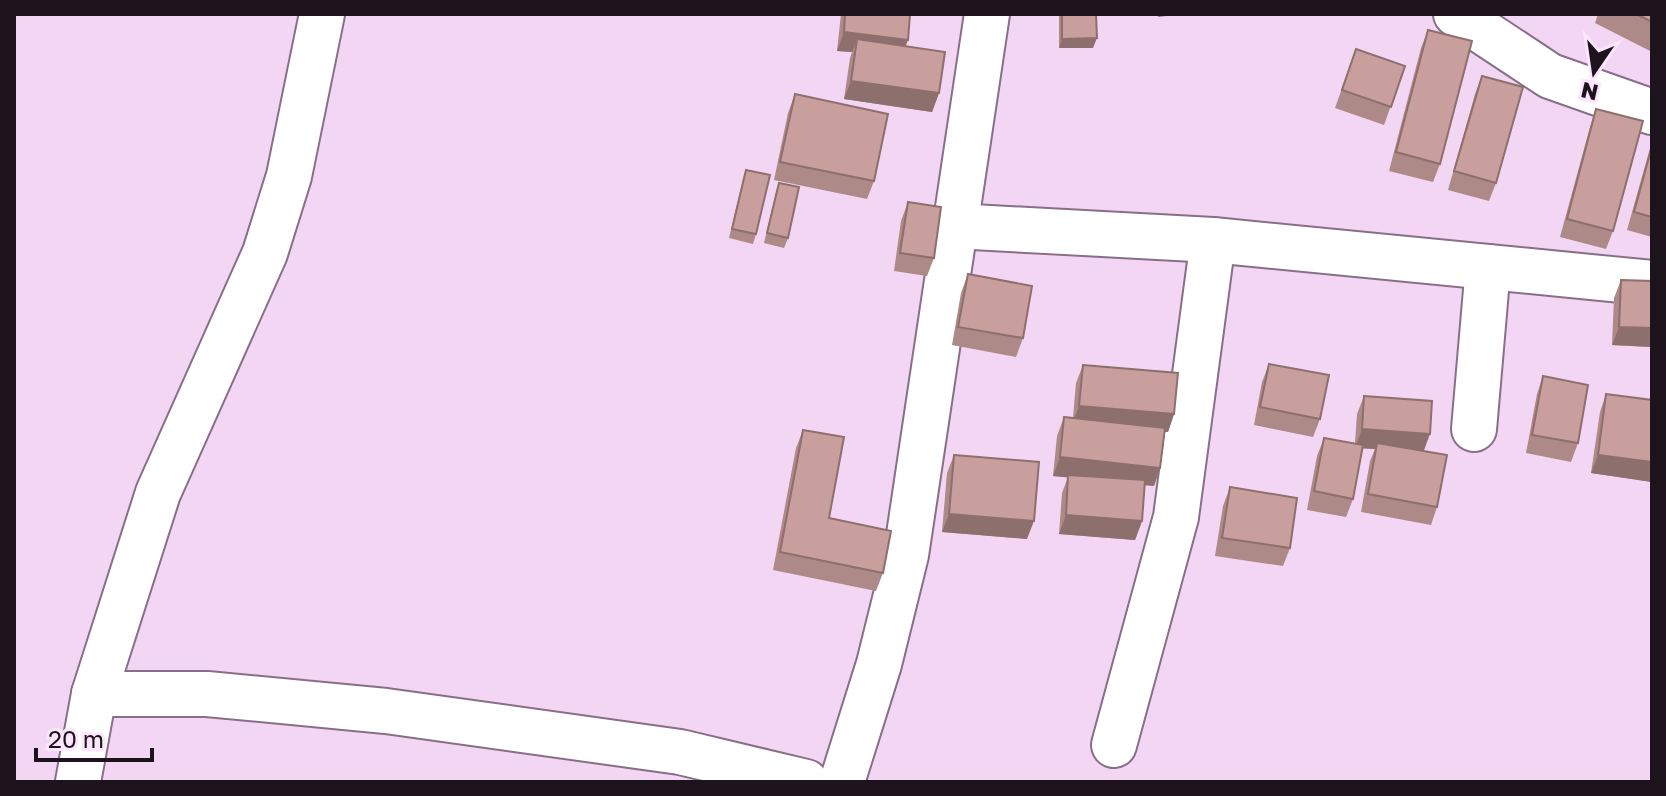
<svg xmlns="http://www.w3.org/2000/svg" width="1666" height="796" font-family="'Golos Text',sans-serif">
	<style>
		.lines { fill: none; stroke-linecap: round; stroke-linejoin: round }
		.minor-casing { stroke: #886f88; stroke-width: 48 }
		.minor { stroke: #fff; stroke-width: 44 }
		.wall { fill: #ad8987 }
		.shaded-wall { fill: #8d6f6e }
		.building { fill: #c99f9d; stroke: #8d6f6e; stroke-width: 2 }
	</style>
	<rect width="100%" height="100%" fill="#f3d6f3"/>
	<g class="lines">
		<g class="minor-casing">
			<g id="minor">
				<path d="M1456 14 1550 76 1652 112"/>
				<path d="M954 226 1213 240 1652 283"/>
				<path d="M1474 429 1488 267"/>
				<path d="M94 694H207L386 711 680 752 806 782"/>
				<path d="M1114 745 1176 517 1213 240"/>
				<path d="M78 782 94 694 158 493 265 253 289 176 322 14"/>
				<path d="M842 782 879 664 906 555 987 14"/>
			</g>
		</g>
		<use href="#minor" class="minor"/>
	</g>
	<g class="wall">
		<path d="M841 14H910L908 40 905 46 939 93 932 112 844 99 850 58 852 52 837 51Z"/>
		<path d="M1059 14H1096L1093 48H1059Z"/>
		<path d="M1598 14H1652V52L1595 23Z"/>
		<path d="M1428 30 1440 164 1433 182 1389 171 1421 48Z"/>
		<path d="M1356 49 1405 66 1384 125 1335 108Z"/>
		<path d="M1482 76 1496 183 1489 201 1448 190 1475 94Z"/>
		<path d="M795 94 874 181 867 199 774 180 788 113Z"/>
		<path d="M1596 109 1613 231 1606 249 1560 237 1590 127Z"/>
		<path d="M1652 141V237L1627 230Z"/>
		<path d="M746 170 756 234 753 244 729 238 743 179Z"/>
		<path d="M779 183 788 238 784 248 764 243 776 192Z"/>
		<path d="M908 202 934 258 927 276 894 271 901 221Z"/>
		<path d="M968 274 1023 338 1016 357 952 345 961 293Z"/>
		<path d="M1621 280 1652 281V347L1612 345 1614 298Z"/>
		<path d="M1269 364 1320 419 1313 437 1254 425 1262 382Z"/>
		<path d="M1083 365 1174 414 1168 432H1165L1160 468 1154 486 1145 485 1142 521 1135 540 1059 534 1062 493 1068 477 1053 476 1057 436 1064 417 1073 418 1076 383Z"/>
		<path d="M1543 376 1578 443 1571 462 1526 453 1537 394Z"/>
		<path d="M1606 394 1652 400V482L1591 473 1600 412Z"/>
		<path d="M1364 396 1424 451 1437 507 1431 525 1361 512 1370 461 1375 449 1362 448 1353 499 1346 517 1307 510 1317 456 1324 438 1355 443 1357 414Z"/>
		<path d="M803 430 829 518 883 573 876 591 773 570 796 448Z"/>
		<path d="M954 455 1027 539 942 532 947 473Z"/>
		<path d="M1230 487 1290 548 1283 566 1215 556 1223 506Z"/>
	</g>
	<g class="shaded-wall">
		<path d="M1159 14H1183L1158 17Z"/>
		<path d="M844 32 908 40 901 58 857 39 852 52 837 51Z"/>
		<path d="M1097 38 1093 48H1059L1062 39Z"/>
		<path d="M851 81 939 93 932 112 844 99Z"/>
		<path d="M1619 327 1652 328V347L1612 345Z"/>
		<path d="M1079 406 1174 414 1168 432 1072 425Z"/>
		<path d="M1362 429 1430 434 1423 453 1377 443 1375 449 1355 448Z"/>
		<path d="M1598 455 1652 462V482L1591 473Z"/>
		<path d="M1060 457 1160 468 1154 486 1053 476Z"/>
		<path d="M949 514 1034 521 1027 539 942 532Z"/>
		<path d="M1066 515 1142 521 1135 540 1059 534Z"/>
	</g>
	<g class="building">
		<path d="M845 14H910L908 40 844 32Z"/>
		<path d="M1062 14H1096L1097 38 1062 39Z"/>
		<path d="M1636 14H1652V22Z"/>
		<path d="M1428 30 1472 41 1440 164 1396 152Z"/>
		<path d="M857 39 945 52 939 93 851 81Z"/>
		<path d="M1356 49 1405 66 1391 107 1342 90Z"/>
		<path d="M1482 76 1523 87 1496 183 1454 171Z"/>
		<path d="M795 94 888 114 874 181 780 162Z"/>
		<path d="M1596 109 1643 121 1613 231 1567 219Z"/>
		<path d="M1652 146V217L1634 212Z"/>
		<path d="M746 170 770 175 756 234 732 229Z"/>
		<path d="M779 183 799 187 788 238 767 233Z"/>
		<path d="M908 202 941 207 934 258 900 253Z"/>
		<path d="M968 274 1032 286 1023 338 958 327Z"/>
		<path d="M1621 280 1652 281V328L1619 327Z"/>
		<path d="M1269 364 1329 375 1320 419 1260 407Z"/>
		<path d="M1083 365 1178 373 1174 414 1079 406Z"/>
		<path d="M1543 376 1588 385 1578 443 1532 435Z"/>
		<path d="M1606 394 1652 400V462L1598 455Z"/>
		<path d="M1364 396 1432 401 1430 434 1362 429Z"/>
		<path d="M1064 417 1165 428 1160 468 1060 457Z"/>
		<path d="M803 430 844 437 829 518 891 531 883 573 780 552Z"/>
		<path d="M1324 438 1363 445 1353 499 1314 491Z"/>
		<path d="M1377 443 1447 455 1437 507 1368 494Z"/>
		<path d="M954 455 1039 462 1034 521 949 514Z"/>
		<path d="M1068 475 1145 480 1142 521 1066 515Z"/>
		<path d="M1230 487 1297 498 1290 548 1222 538Z"/>
	</g>
	<rect width="1666" height="796" fill="none" stroke="#1d131d" stroke-width="32"/>
	<g transform="translate(1594 72) rotate(193)" stroke="#fde6fd" stroke-width="6" paint-order="stroke">
	<path d="M0-6L14 30L0 20L-14 30Z" fill="#1d131d"/>
	<text y="-12" font-size="22" font-weight="bold" text-anchor="middle" fill="#1d131d">N</text>
	</g>
	<path d="M36 748v12h116v-12" fill="none" stroke="#1d131d" stroke-width="4"/>
	<text x="48" y="748" font-size="24" fill="#1d131d" stroke="#fde6fd" stroke-width="6" paint-order="stroke">20 m</text>
</svg>
